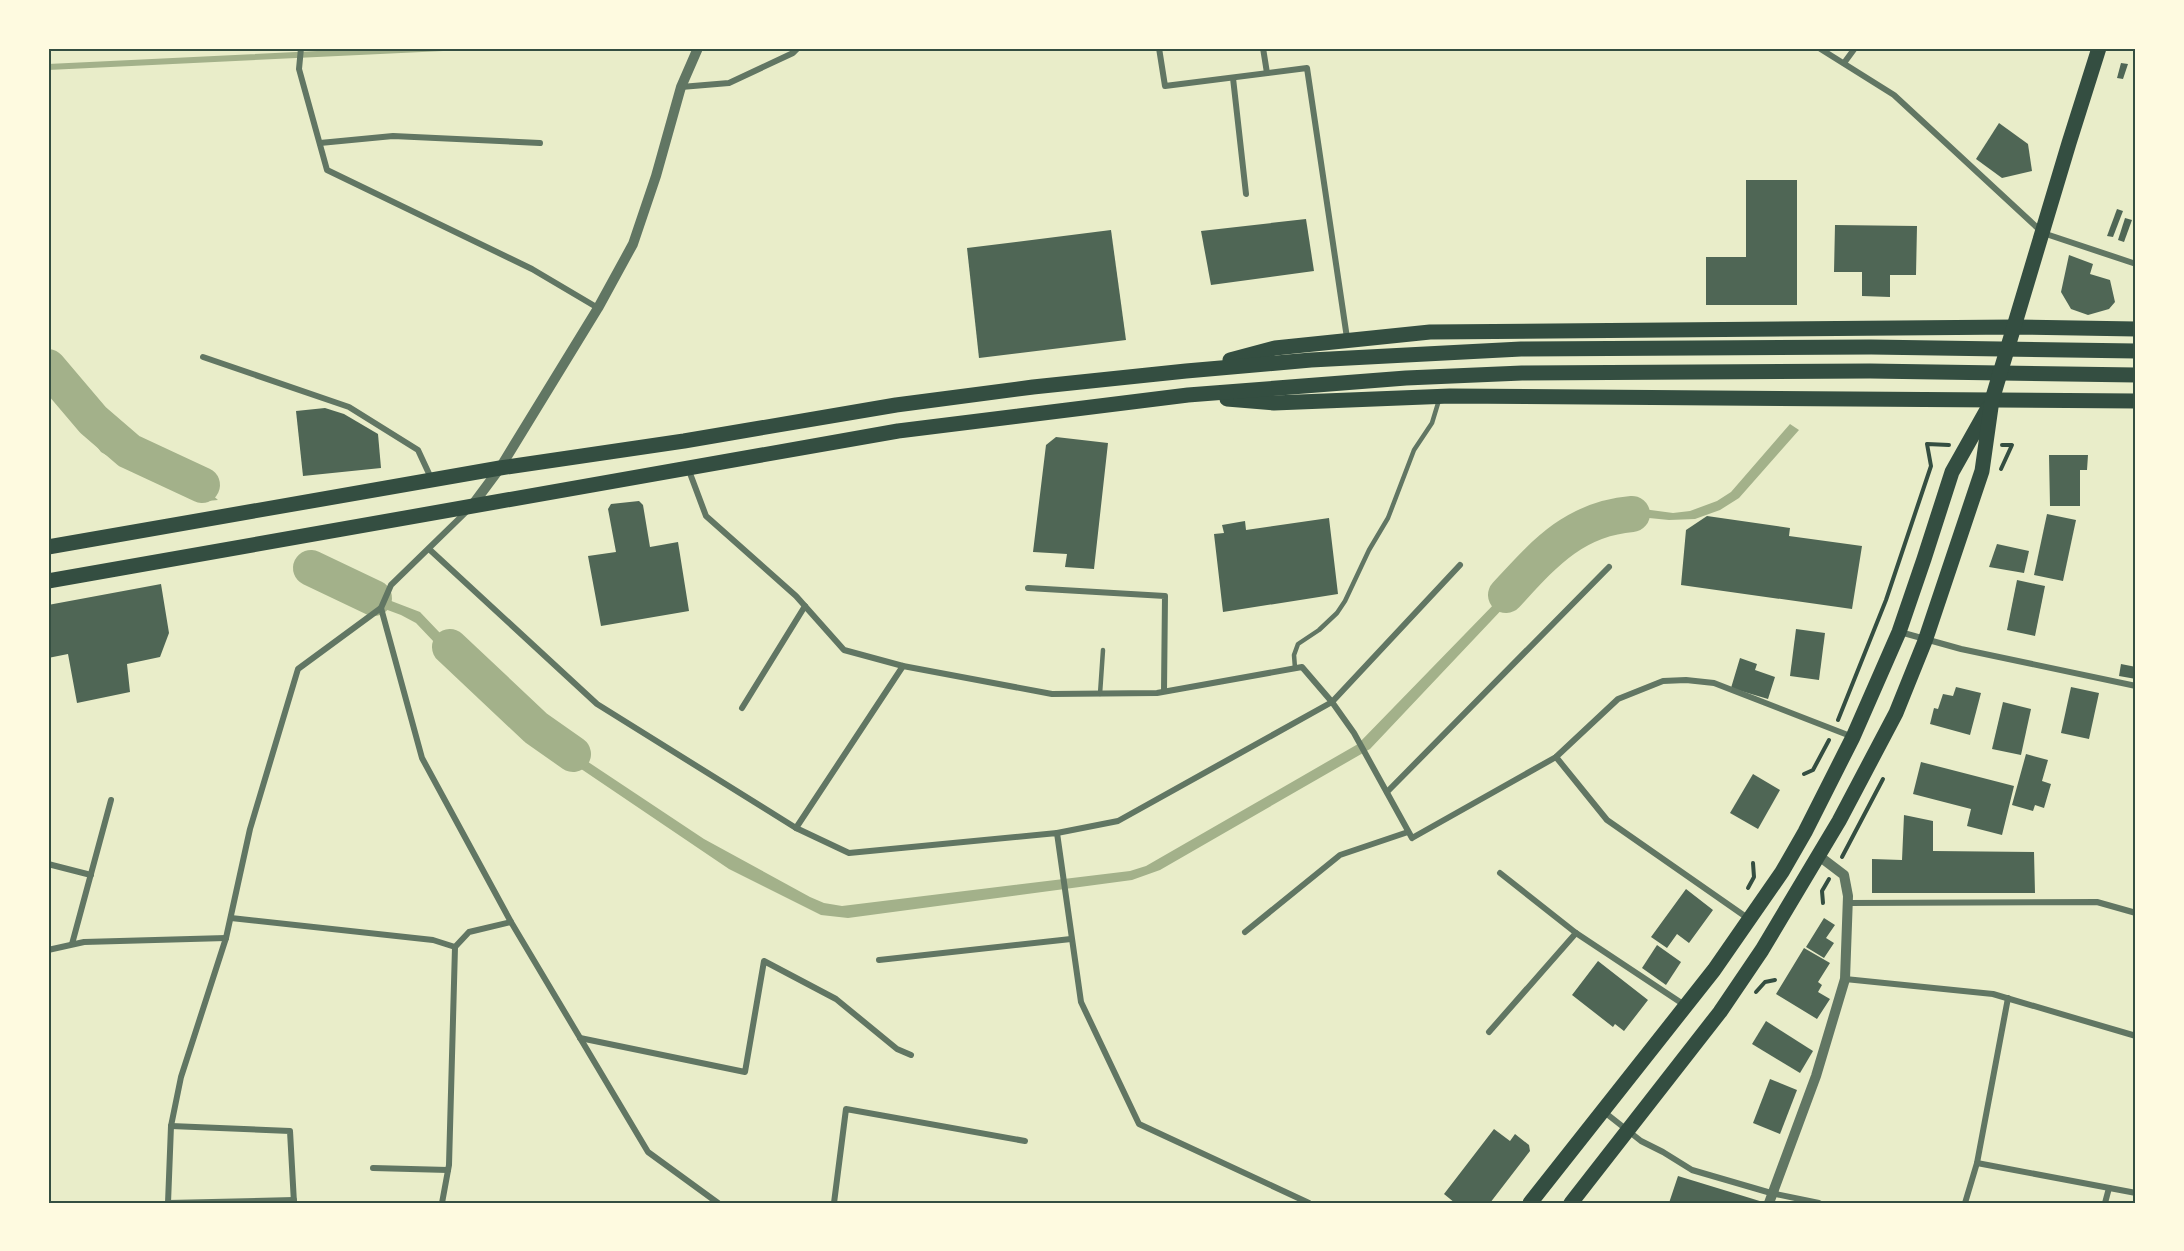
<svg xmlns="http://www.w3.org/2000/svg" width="2184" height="1251" font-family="'Source Serif 4',serif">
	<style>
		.water { fill: #a3b18a }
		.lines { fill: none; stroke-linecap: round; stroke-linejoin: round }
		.stream { stroke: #a3b18a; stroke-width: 6 }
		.river { stroke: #a3b18a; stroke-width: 36 }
		.building { fill: #4f6655 }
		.path { stroke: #344e41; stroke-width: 4 }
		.service { stroke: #617663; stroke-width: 4.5 }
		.minor { stroke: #617663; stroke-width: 6 }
		.tertiary { stroke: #617663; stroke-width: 10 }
		.primary { stroke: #344e41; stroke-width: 15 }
		.neatline { fill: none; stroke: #344e41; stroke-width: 2 }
	</style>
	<rect width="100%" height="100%" fill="#e9edc9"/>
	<g class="water">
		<path d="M48 358 113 446 130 455 176 470 194 479 218 500 207 501 176 481 125 466 101 452 48 380Z"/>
		<path d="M1790 424 1799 430 1739 498 1720 510 1695 519 1669 520 1639 517 1614 520 1592 529 1543 566 1370 749 1160 870 1132 880 848 918 821 915 729 869 525 731 491 702 416 623 401 615 304 579 308 569 420 612 519 716 704 839 810 897 824 903 842 906 1130 871 1146 866 1358 744 1535 562 1578 531 1597 518 1614 512 1643 509 1673 513 1690 511 1717 501 1731 492Z"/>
	</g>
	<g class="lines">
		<path class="stream" d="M48 67 443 48"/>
		<g class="river">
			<path d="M48 367 93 420 129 451 202 485"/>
			<path d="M311 568 374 598"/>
			<path d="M1506 595C1543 555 1573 519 1632 514"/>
			<path d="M450 647 536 728 573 754"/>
		</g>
	</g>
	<g class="building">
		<path d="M2121 63 2128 64 2123 79 2117 78Z"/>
		<path d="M1999 123 2028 144 2032 171 2002 178 1976 159Z"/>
		<path d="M1746 180H1797V305H1706V257H1746Z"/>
		<path d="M2117 209 2123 211 2113 237 2107 236Z"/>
		<path d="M2125 218 2132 220 2124 242 2118 240Z"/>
		<path d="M1306 219 1314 271 1211 285 1201 231Z"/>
		<path d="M1835 225 1917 226 1916 275H1890V297L1862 296V272H1834Z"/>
		<path d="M1111 230 1126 340 979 358 967 248Z"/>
		<path d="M2069 255 2093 264 2090 274 2110 280 2115 302 2109 309 2088 315 2071 309 2061 292Z"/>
		<path d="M325 408 344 414 378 434 381 468 303 476 296 411Z"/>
		<path d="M1056 437 1108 443 1094 569 1065 567 1067 554 1033 552 1046 445Z"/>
		<path d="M2049 455H2088L2087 470H2080V506H2050Z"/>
		<path d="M639 501 643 505 650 547 678 542 689 611 601 626 588 556 616 552 608 509 611 504Z"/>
		<path d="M2047 514 2076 520 2063 581 2034 575Z"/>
		<path d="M1707 516 1790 528 1789 536 1862 546 1852 609 1681 585 1686 530Z"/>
		<path d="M1329 518 1338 594 1223 612 1214 534 1224 533 1222 525 1245 521 1246 530Z"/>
		<path d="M1997 544 2029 551 2024 573 1989 567Z"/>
		<path d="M2017 580 2045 586 2035 636 2007 630Z"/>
		<path d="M161 584 169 633 160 657 127 664 130 692 77 703 68 654 48 658V605Z"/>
		<path d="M1796 629 1825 633 1819 680 1790 676Z"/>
		<path d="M1740 658 1757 664 1755 670 1775 677 1768 699 1731 688Z"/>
		<path d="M2121 664 2136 667V679L2119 676Z"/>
		<path d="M1956 687 1981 693 1970 735 1930 724 1934 708 1938 709 1943 694 1953 696Z"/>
		<path d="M2071 687 2099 693 2089 739 2061 733Z"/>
		<path d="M2003 702 2031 709 2021 755 1992 749Z"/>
		<path d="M2026 754 2048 760 2042 781 2051 784 2044 808 2035 805 2033 811 2012 805Z"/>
		<path d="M1921 762 2014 786 2002 835 1967 826 1971 809 1913 794Z"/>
		<path d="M1753 774 1780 790 1758 829 1730 813Z"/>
		<path d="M1904 815 1933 821V851L2034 852 2035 893H1872V859L1902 860Z"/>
		<path d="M1686 889 1713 910 1689 943 1677 934 1667 948 1651 937Z"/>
		<path d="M1824 918 1835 925 1826 938 1834 943 1824 958 1806 947Z"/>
		<path d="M1657 945 1681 962 1666 985 1642 968Z"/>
		<path d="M1804 948 1830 963 1818 982 1822 985 1818 992 1830 999 1817 1019 1776 994Z"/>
		<path d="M1598 961 1648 1000 1624 1031 1615 1024 1613 1027 1572 995Z"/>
		<path d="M1766 1021 1813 1051 1800 1073 1752 1044Z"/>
		<path d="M1770 1079 1797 1090 1780 1134 1753 1123Z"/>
		<path d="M1494 1129 1510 1141 1515 1134 1529 1145 1530 1151 1490 1203H1455L1444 1194Z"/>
		<path d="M1678 1176 1763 1202V1203H1669Z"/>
	</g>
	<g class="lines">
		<g class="path">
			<path d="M2001 469 2012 445H2002"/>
			<path d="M1838 720 1886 600 1931 466 1927 444 1949 445"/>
			<path d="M1804 774 1813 770 1829 740"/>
			<path d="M1842 857 1883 779"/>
			<path d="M1748 888 1754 877 1753 863"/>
			<path d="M1823 903 1822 891 1829 879"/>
			<path d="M1756 992 1765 982 1775 980"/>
		</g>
		<g class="service">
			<path d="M1295 668 1294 655 1298 644 1319 630 1337 613 1345 601 1369 550 1388 518 1414 450 1432 423 1439 400"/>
			<path d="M1100 694 1103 650"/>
		</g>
		<g class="minor">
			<path d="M301 48 299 69 327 170 532 269 598 308"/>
			<path d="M1159 48 1165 86 1307 68 1347 338"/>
			<path d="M1263 48 1267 73"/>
			<path d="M1819 48 1894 95 2043 233 2136 264"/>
			<path d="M1844 63 1855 48"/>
			<path d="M1233 78 1246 194"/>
			<path d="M681 87 729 83 793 53 798 48"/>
			<path d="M320 143 393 136 540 143"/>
			<path d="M203 357 349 407 418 450 431 478"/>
			<path d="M688 468 706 516 796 596 844 650 903 666 1052 694 1157 693 1302 667 1332 702 1354 733 1412 838 1556 757 1618 699 1663 681 1686 680 1714 683 1853 737"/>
			<path d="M429 549 597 704 796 828 849 853 1057 833 1081 1002 1139 1124 1309 1203"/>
			<path d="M1028 588 1165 596 1164 691"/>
			<path d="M381 608 422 758 511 922 648 1152 718 1203"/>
			<path d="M1900 632 1961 649 2136 686"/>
			<path d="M742 708 805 606"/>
			<path d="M1556 757 1607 820 1749 919"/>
			<path d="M1387 792 1609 567"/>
			<path d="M796 828 903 666"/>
			<path d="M1057 833 1118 821 1332 702 1460 565"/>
			<path d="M48 864 91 875"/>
			<path d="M1500 873 1576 933 1686 1006"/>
			<path d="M1848 903 2097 902 2136 913"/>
			<path d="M231 918 433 940 455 947"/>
			<path d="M1245 932 1340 855 1408 832"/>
			<path d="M72 944 111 800"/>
			<path d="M48 950 84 942 226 938"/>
			<path d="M879 960 1071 939"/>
			<path d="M1845 979 1993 994 2136 1036"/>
			<path d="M1489 1032 1576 933"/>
			<path d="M580 1038 745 1072 764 961 836 999 897 1049 911 1055"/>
			<path d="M1603 1111 1641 1141 1663 1152 1692 1170 1771 1193 1819 1203"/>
			<path d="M171 1126 290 1131 294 1203"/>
			<path d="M1977 1163 2008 998"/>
			<path d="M373 1168 448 1170"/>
			<path d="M168 1203 171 1126 181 1077 226 938 250 829 298 669 381 608 391 585 468 510"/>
			<path d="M168 1203 294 1200"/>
			<path d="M442 1203 449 1165 455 947 469 932 511 922"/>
			<path d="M834 1203 846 1109 1025 1141"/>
			<path d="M1965 1203 1977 1163 2136 1193"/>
			<path d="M2105 1203 2109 1188"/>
		</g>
		<g class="tertiary">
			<path d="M471 507 500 468 598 308 633 244 656 176 681 87 698 48"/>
			<path d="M1769 1203 1816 1076 1845 979 1848 896 1844 875 1819 856"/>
		</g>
		<g class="primary">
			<path d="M1230 360 1275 348 1430 332 2015 327 2136 329"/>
			<path d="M1227 399 1274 403 1450 396 2136 401"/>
			<path d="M48 547 500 468 684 441 896 405 1033 387 1186 371 1311 360 1521 349 1871 347 2136 351"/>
			<path d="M48 581 898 431 1188 395 1406 378 1522 373 1870 371 2136 375"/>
			<path d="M1530 1203 1714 970 1782 872 1805 832 1853 737 1899 632 1924 559 1952 472 1988 408"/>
			<path d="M1571 1203 1720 1012 1762 950 1839 821 1896 713 1925 641 1982 471 1992 400 2069 143 2099 48"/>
		</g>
	</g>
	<rect width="2184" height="1251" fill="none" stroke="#fefae0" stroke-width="99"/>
	<rect x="50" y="50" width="2084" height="1152" class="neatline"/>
</svg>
